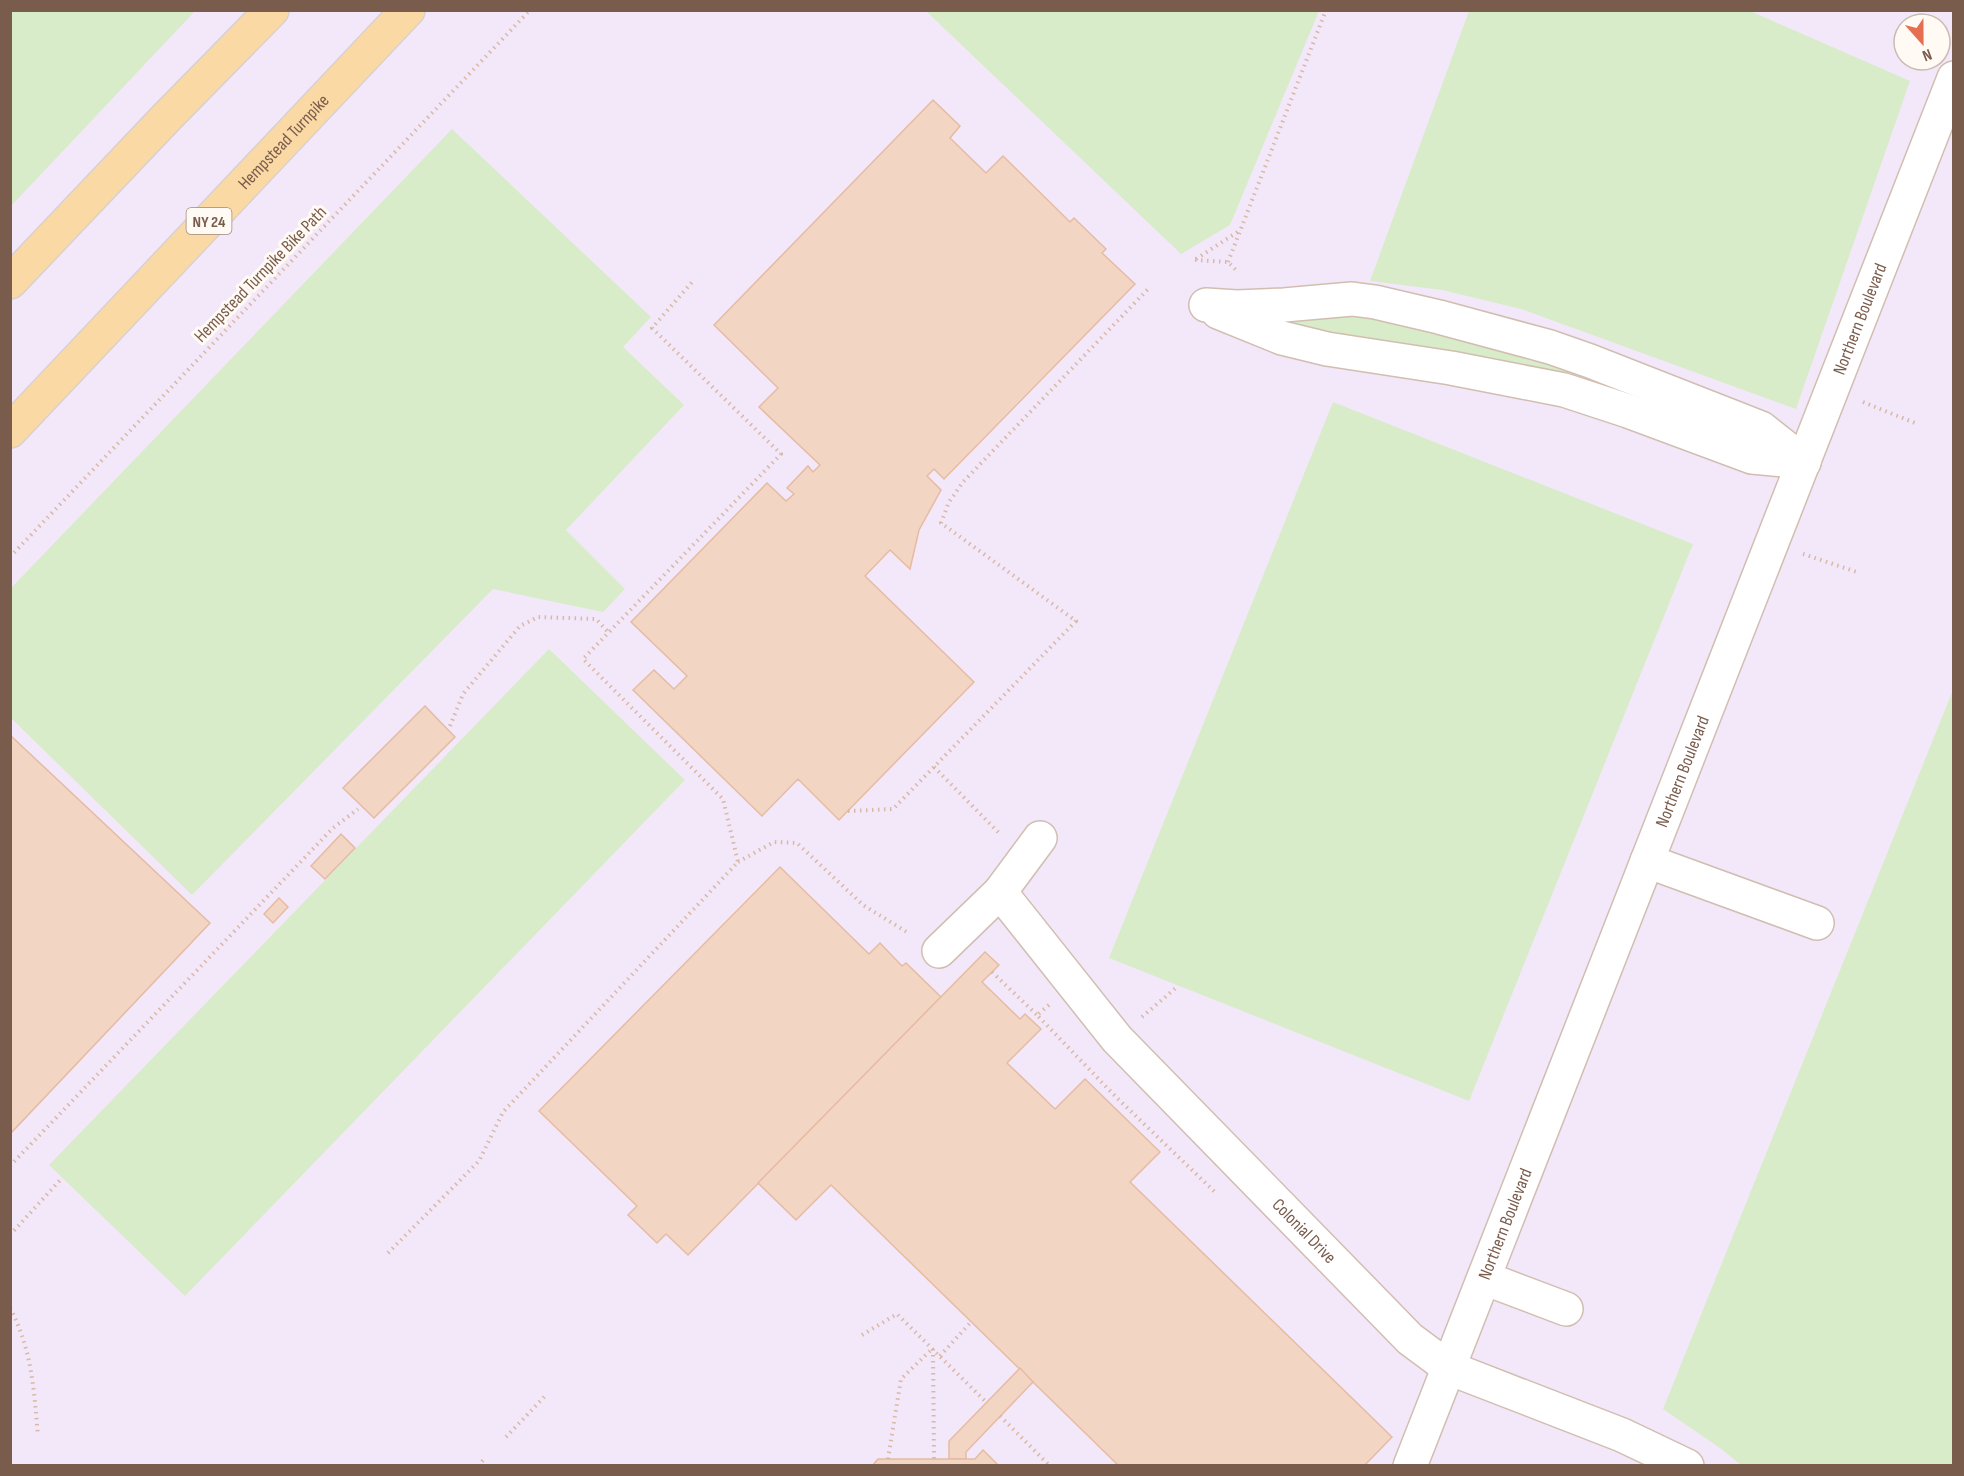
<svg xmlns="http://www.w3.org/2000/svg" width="1964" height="1476" font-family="'Sofia Sans Condensed',sans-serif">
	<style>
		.education { fill: #f3e8fa; fill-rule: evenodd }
		.green { fill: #d8ecc9 }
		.building { fill: #f3d5c3; stroke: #e6bba3; stroke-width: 1.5 }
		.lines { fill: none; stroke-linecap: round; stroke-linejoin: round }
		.minor-casing { stroke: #d1beb0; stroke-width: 36 }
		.major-casing { stroke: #dad1cd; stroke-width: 36 }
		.path { stroke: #d9b8a5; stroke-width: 4; stroke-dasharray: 1.5 4.5; stroke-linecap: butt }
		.minor { stroke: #fff; stroke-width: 33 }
		.major { stroke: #fbd9a5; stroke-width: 33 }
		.labels { text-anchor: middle; stroke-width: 6; stroke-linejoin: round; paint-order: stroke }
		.shield { fill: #fffaf3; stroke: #a28b7f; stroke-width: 1.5 }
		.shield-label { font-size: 16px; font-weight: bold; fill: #7a5c4d }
		.street-label { font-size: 18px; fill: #7a5c4d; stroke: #fffaf3 }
	</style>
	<rect width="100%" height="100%" fill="#fdf6ec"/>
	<path class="education" d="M11 11H1953V1465H11ZM1904 24H1940V60H1904Z"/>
	<g class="green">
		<path d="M11 10 195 11 11 206 10 11Z"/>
		<path d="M926 11H1319L1230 225 1181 254Z"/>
		<path d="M1469 11H1750L1910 81 1796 409 1521 309 1442 290 1370 281Z"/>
		<path d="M452 129 651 317 623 347 684 405 566 530 625 589 603 612 493 589 192 895 11 718V588Z"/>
		<path d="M1352 299 1761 428 1628 411 1327 349 1237 307Z"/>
		<path d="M1333 402 1693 544 1469 1101 1109 958Z"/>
		<path d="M549 649 685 780 185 1296 49 1165Z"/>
		<path d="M1953 690V1465H1741L1720 1448 1663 1409Z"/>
	</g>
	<g class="building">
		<path d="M933 100 960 126 950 138 986 173 1003 156 1070 222 1074 218 1106 249 1102 253 1135 284 944 479 934 469 927 476 941 490 919 530 910 569 890 550 865 576 974 682 839 820 798 779 762 816 633 690 654 670 674 689 687 676 631 622 767 483 786 501 794 494 787 488 808 466 813 472 820 465 759 407 778 388 714 325Z"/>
		<path d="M425 706 455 737 374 818 343 788Z"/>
		<path d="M10 735 210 923 10 1134Z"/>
		<path d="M341 834 355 848 325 879 311 866Z"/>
		<path d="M780 867 869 954 880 943 902 966 906 963 941 997 688 1255 666 1234 657 1243 628 1215 637 1206 539 1111Z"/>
		<path d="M279 898 288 907 273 923 264 914Z"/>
		<path d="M985 952 999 965 982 982 1020 1019 1025 1014 1041 1029 1007 1063 1055 1109 1085 1079 1160 1152 1130 1182 1392 1437 1364 1466H1119L831 1185 796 1220 758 1183Z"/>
		<path d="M1020 1368 1033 1382 966 1452V1459H949V1441Z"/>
		<path d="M983 1450 999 1466H872L878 1459H975Z"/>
	</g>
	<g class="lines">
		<g class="minor-casing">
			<g id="minor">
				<path d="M1206 305 1237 307 1284 305 1352 299 1375 302 1439 317 1550 347 1590 361 1761 428 1804 462"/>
				<path d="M1218 312 1282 338 1327 349 1451 368 1564 390 1628 411 1752 457 1804 462"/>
				<path d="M1647 861 1817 923"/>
				<path id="s1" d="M1000 892 1117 1039 1410 1339 1449 1368 1622 1435 1687 1466"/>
				<path d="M939 951 1000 892 1040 838"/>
				<path d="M1484 1278 1566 1309"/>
				<path id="s2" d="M1410 1466 1954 78"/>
			</g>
		</g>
		<g class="major-casing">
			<g id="major">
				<path d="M10 282 164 120 272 10"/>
				<path id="s3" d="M10 431 408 10"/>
			</g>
		</g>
		<g class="path">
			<path d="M1196 259 1239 231"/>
			<path d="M1195 260 1228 262 1238 272"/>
			<path d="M1228 262 1326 10"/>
			<path d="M1863 402 1915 423"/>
			<path d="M1803 554 1857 572"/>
			<path d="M10 557 530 10"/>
			<path d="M450 726 463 694 520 626 538 617 596 619 609 633"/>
			<path d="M934 767 1001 835"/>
			<path d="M848 811 893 809 1076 621 941 523 949 502 963 482 1149 288"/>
			<path d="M738 862 774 842 797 843 863 905 910 934"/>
			<path d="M992 972 1037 1015"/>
			<path d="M1049 1005 1037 1015 1116 1097 1217 1194"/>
			<path d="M1142 1017 1178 986"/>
			<path d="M10 1166 333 828 358 809"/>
			<path d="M10 1235 62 1178"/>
			<path d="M388 1253 479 1161 503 1112 738 862 723 799 583 659 781 454 652 328 693 281"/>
			<path d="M10 1308C32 1349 34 1391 38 1436"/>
			<path d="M862 1335 897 1314 987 1403"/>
			<path d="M933 1349 934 1459"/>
			<path d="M940 1356 971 1322"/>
			<path d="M1000 1416 1050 1466"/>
			<path d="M506 1437 546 1395"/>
			<path d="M888 1459 901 1379 933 1348"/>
			<path d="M478 1466 485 1458"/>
		</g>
		<use href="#minor" class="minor"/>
		<use href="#major" class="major"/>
	</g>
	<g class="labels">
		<rect class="shield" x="186.5" y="208" width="45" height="26" rx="4.5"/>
		<g class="shield-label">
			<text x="209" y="227">NY 24</text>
		</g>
		<g class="street-label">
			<text dy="6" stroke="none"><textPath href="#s3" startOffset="398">Hempstead Turnpike</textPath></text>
			<text transform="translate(260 274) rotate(-46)" y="6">Hempstead Turnpike Bike Path</text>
			<text dy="6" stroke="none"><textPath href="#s2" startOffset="1232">Northern Boulevard</textPath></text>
			<text dy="6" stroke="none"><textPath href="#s2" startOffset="746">Northern Boulevard</textPath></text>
			<text dy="6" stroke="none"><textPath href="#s2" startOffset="260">Northern Boulevard</textPath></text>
			<text dy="6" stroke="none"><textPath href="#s1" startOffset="456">Colonial Drive</textPath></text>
		</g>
	</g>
	<rect width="1964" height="1476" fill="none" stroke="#7a5c4d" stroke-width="24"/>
	<g transform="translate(1922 42) rotate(159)"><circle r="28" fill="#fffaf3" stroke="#cabbb1" stroke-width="1.5"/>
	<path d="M0-4.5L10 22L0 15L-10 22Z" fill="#e76f51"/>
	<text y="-9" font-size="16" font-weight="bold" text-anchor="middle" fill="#7a5c4d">N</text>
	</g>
</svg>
